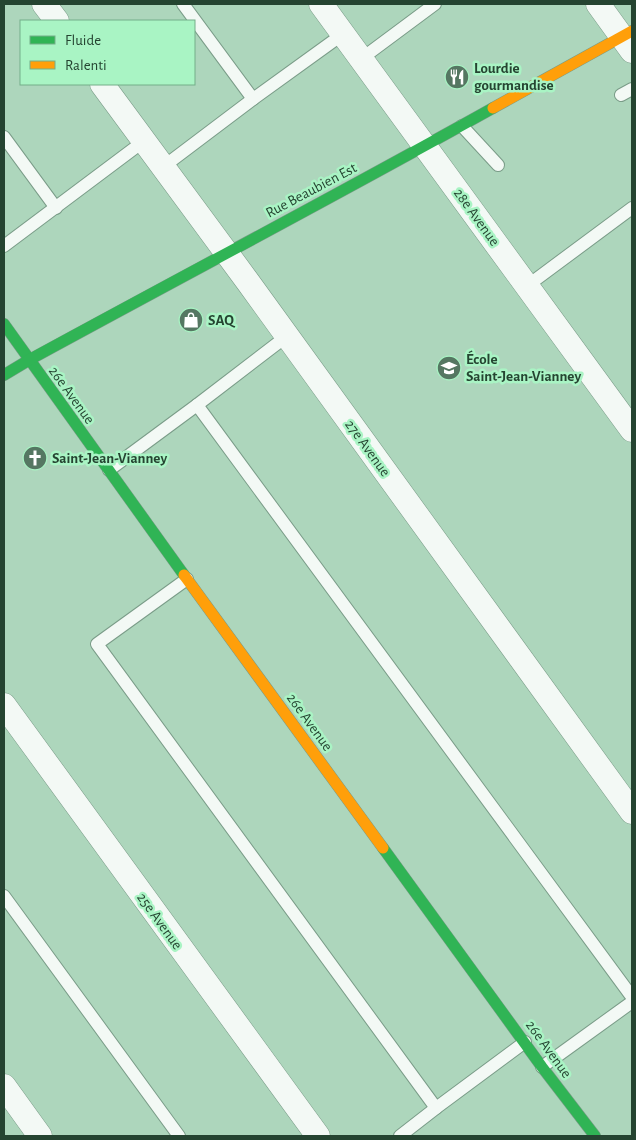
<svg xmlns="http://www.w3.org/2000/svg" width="636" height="1140" font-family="'Alegreya Sans',sans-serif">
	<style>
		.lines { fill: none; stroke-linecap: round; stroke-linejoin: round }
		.lane-casing { stroke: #7a9c88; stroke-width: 14 }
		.street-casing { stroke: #7a9c88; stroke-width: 25 }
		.fast-casing { stroke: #7a9c88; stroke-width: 12 }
		.slow-casing { stroke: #7a9c88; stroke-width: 12 }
		.lane { stroke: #f3f9f5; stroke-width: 12 }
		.street { stroke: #f3f9f5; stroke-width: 24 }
		.fast { stroke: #30b455; stroke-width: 11 }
		.slow { stroke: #ff9f0a; stroke-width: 11 }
		.labels { text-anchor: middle; stroke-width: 5; stroke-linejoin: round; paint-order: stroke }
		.poi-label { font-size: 15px; font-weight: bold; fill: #254431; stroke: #a9f4c4; text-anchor: start }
		.street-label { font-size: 15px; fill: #254431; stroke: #a9f4c4 }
	</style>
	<rect width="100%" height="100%" fill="#add6bc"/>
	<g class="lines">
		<g class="lane-casing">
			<g id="lane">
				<path d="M183 4 253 99"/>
				<path d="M361 59 435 4"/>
				<path d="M621 95 632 89"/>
				<path d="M462 126 498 165"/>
				<path d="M4 137 56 208"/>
				<path d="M163 167 253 99 343 34"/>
				<path d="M4 246 144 141"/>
				<path d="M527 286 632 208"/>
				<path d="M197 405 632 997"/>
				<path d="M109 470 197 405 287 336"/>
				<path d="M187 579 97 644 436 1108"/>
				<path d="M4 896 179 1136"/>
				<path d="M542 1067 632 1002"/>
				<path d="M400 1136 436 1108 525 1042"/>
			</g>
		</g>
		<g class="street-casing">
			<g id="street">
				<path d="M44 4 57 21"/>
				<path d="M321 4 632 430"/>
				<path d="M598 4 632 51"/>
				<path d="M102 84 248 282 632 812"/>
				<path d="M4 705 318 1136"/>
				<path d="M4 1086 40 1136"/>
			</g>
		</g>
		<g class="fast-casing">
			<g id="fast">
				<path d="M4 324 184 575"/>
				<path d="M4 375 29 360C183 276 339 194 493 108"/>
				<path d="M383 848 542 1067 595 1136"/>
			</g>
		</g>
		<g class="slow-casing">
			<g id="slow">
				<path d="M493 108 632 31"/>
				<path d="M184 575 383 848"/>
			</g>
		</g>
		<use href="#lane" class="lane"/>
		<use href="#street" class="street"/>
		<use href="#fast" class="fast"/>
		<use href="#slow" class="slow"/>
	</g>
	<defs>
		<g id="restaurant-disc" transform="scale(1.25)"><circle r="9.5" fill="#557762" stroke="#a9f4c4"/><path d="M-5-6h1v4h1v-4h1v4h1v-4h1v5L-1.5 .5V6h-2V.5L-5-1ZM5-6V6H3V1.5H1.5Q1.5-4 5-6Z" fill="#fff"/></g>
		<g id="shop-disc" transform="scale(1.25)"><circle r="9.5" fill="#557762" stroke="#a9f4c4"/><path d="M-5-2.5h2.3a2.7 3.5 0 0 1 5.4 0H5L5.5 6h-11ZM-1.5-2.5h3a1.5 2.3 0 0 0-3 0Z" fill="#fff"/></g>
		<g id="school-disc" transform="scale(1.25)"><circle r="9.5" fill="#557762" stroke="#a9f4c4"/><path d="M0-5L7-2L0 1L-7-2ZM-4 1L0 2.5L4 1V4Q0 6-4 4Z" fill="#fff"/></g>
		<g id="church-disc" transform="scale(1.25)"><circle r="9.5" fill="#557762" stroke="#a9f4c4"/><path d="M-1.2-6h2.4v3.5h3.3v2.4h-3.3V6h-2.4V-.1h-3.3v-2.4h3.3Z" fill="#fff"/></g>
	</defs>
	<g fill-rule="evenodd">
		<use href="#restaurant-disc" x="457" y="77"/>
		<use href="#shop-disc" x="191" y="320"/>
		<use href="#school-disc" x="449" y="368"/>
		<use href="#church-disc" x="35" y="458"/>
	</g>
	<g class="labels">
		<g class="poi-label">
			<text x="474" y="73">Lourdie<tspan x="474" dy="17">gourmandise</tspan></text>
			<text x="208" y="325">SAQ</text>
			<text x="466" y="364">École<tspan x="466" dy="17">Saint-Jean-Vianney</tspan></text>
			<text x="52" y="463">Saint-Jean-Vianney</text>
		</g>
		<g class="street-label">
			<text transform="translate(311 190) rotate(-28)" y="5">Rue Beaubien Est</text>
			<text transform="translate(477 217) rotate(54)" y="5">28e Avenue</text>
			<text transform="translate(72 395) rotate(54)" y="5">26e Avenue</text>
			<text transform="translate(368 448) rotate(54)" y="5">27e Avenue</text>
			<text transform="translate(310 722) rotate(54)" y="5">26e Avenue</text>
			<text transform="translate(160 921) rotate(54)" y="5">25e Avenue</text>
			<text transform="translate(549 1049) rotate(54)" y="5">26e Avenue</text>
		</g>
	</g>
	<rect width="636" height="1140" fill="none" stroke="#254431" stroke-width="10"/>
	<rect x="20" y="20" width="175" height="65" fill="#a9f4c4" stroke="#74ae89"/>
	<rect x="30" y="36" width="25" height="8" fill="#30b455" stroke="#74ae89"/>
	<text x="65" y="45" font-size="15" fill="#254431">Fluide</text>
	<rect x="30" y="61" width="25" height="8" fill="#ff9f0a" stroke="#74ae89"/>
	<text x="65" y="70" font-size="15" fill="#254431">Ralenti</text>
</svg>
